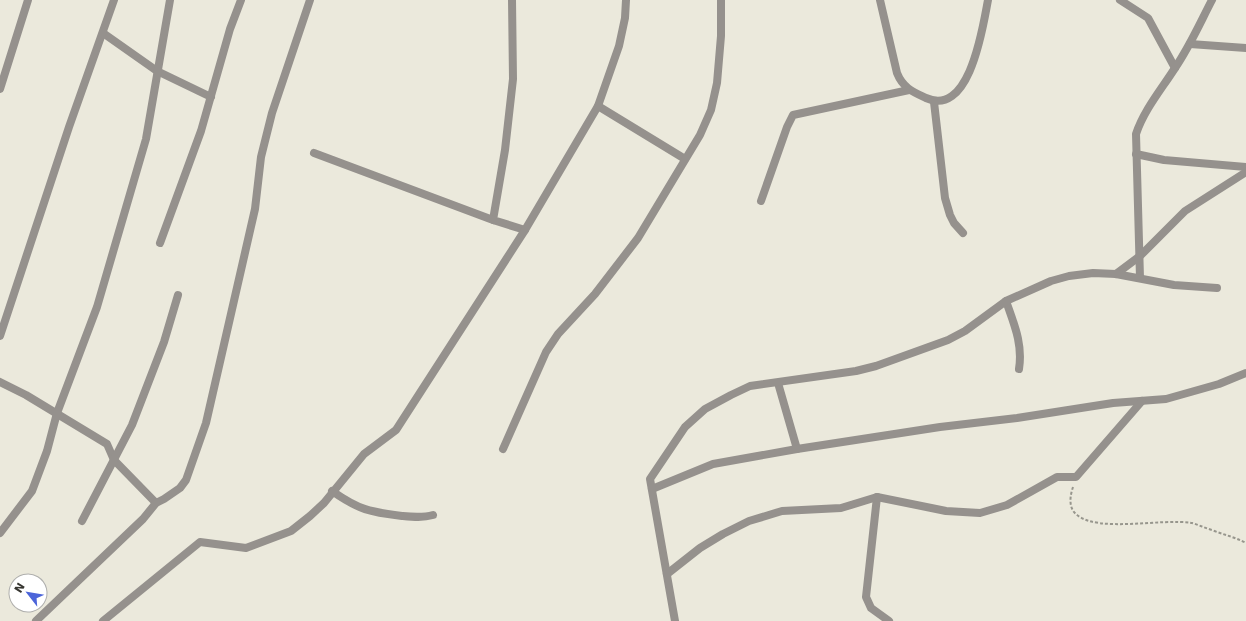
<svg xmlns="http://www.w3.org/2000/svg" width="1246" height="621" font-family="'DejaVu Sans',sans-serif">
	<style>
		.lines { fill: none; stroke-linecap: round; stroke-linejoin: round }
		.path { stroke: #97968d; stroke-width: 2; stroke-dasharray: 3 2; stroke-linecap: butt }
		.street { stroke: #95918d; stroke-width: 8 }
	</style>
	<rect width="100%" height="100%" fill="#ebe9dc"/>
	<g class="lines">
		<path class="path" d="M1073 487C1070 496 1068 508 1077 515 1099 533 1162 518 1192 523 1199 525 1205 528 1212 530 1224 535 1235 537 1246 543"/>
		<g class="street">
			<path d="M512 0 513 79 505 150 493 220 525 230"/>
			<path d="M880 0 897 73C903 88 913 92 926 98 970 118 983 26 988 0"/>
			<path d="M1120 0 1148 18 1175 68"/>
			<path d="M103 33 157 71 211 97"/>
			<path d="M1190 44 1246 48"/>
			<path d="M0 89 28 0"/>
			<path d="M934 102 945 198 950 215 954 223 963 233"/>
			<path d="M598 106 685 159"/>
			<path d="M314 153 493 220"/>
			<path d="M1136 154 1164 160 1246 167"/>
			<path d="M761 201 787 127 793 115 909 90"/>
			<path d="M160 243 201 131 230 29 241 0"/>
			<path d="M1116 274 1140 256 1185 211 1246 172"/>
			<path d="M1140 278 1136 134C1144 110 1161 90 1175 68 1190 46 1200 23 1212 0"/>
			<path d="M1006 301C1014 324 1023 344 1019 369"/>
			<path d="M0 336 69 127 114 0"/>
			<path d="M0 382 26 395 107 444 114 460 156 503"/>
			<path d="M778 383 797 449"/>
			<path d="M503 449 546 352 558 334 595 294 638 238 700 135 711 110 717 83 721 36V0"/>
			<path d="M652 489 713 464 797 449 940 427 1017 418 1113 403 1166 399 1219 384 1246 373"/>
			<path d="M332 491C359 510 370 512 402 516 413 517 423 518 433 515"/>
			<path d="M877 497 866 597 871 608 889 621"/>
			<path d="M82 521 132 425 164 342 178 295"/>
			<path d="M0 533 32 491 47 451 57 413 97 307 146 139 170 0"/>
			<path d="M667 574 700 548 723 534 749 521 782 511 841 508 877 497 946 511 980 513 1007 505 1057 477H1076L1142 401"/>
			<path d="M36 621 143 519 156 503 164 499 180 488 186 480 206 423 255 209 261 157 272 113 310 0"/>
			<path d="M103 621 200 542 246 548 291 531 310 516 324 503 364 454 396 430 525 230 598 106 619 46 625 18 626 0"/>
			<path d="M675 621 650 479 685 427 705 409 731 395 750 386 856 371 876 366 948 340 965 331 1006 301 1051 281 1069 276 1093 273 1116 274 1174 285 1217 288"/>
		</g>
	</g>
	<g transform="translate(28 593) rotate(301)"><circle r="19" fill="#ffffff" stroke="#afafad"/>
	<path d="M0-3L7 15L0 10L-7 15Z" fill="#4c65d9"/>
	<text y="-6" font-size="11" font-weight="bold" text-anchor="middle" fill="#373631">N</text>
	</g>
</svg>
